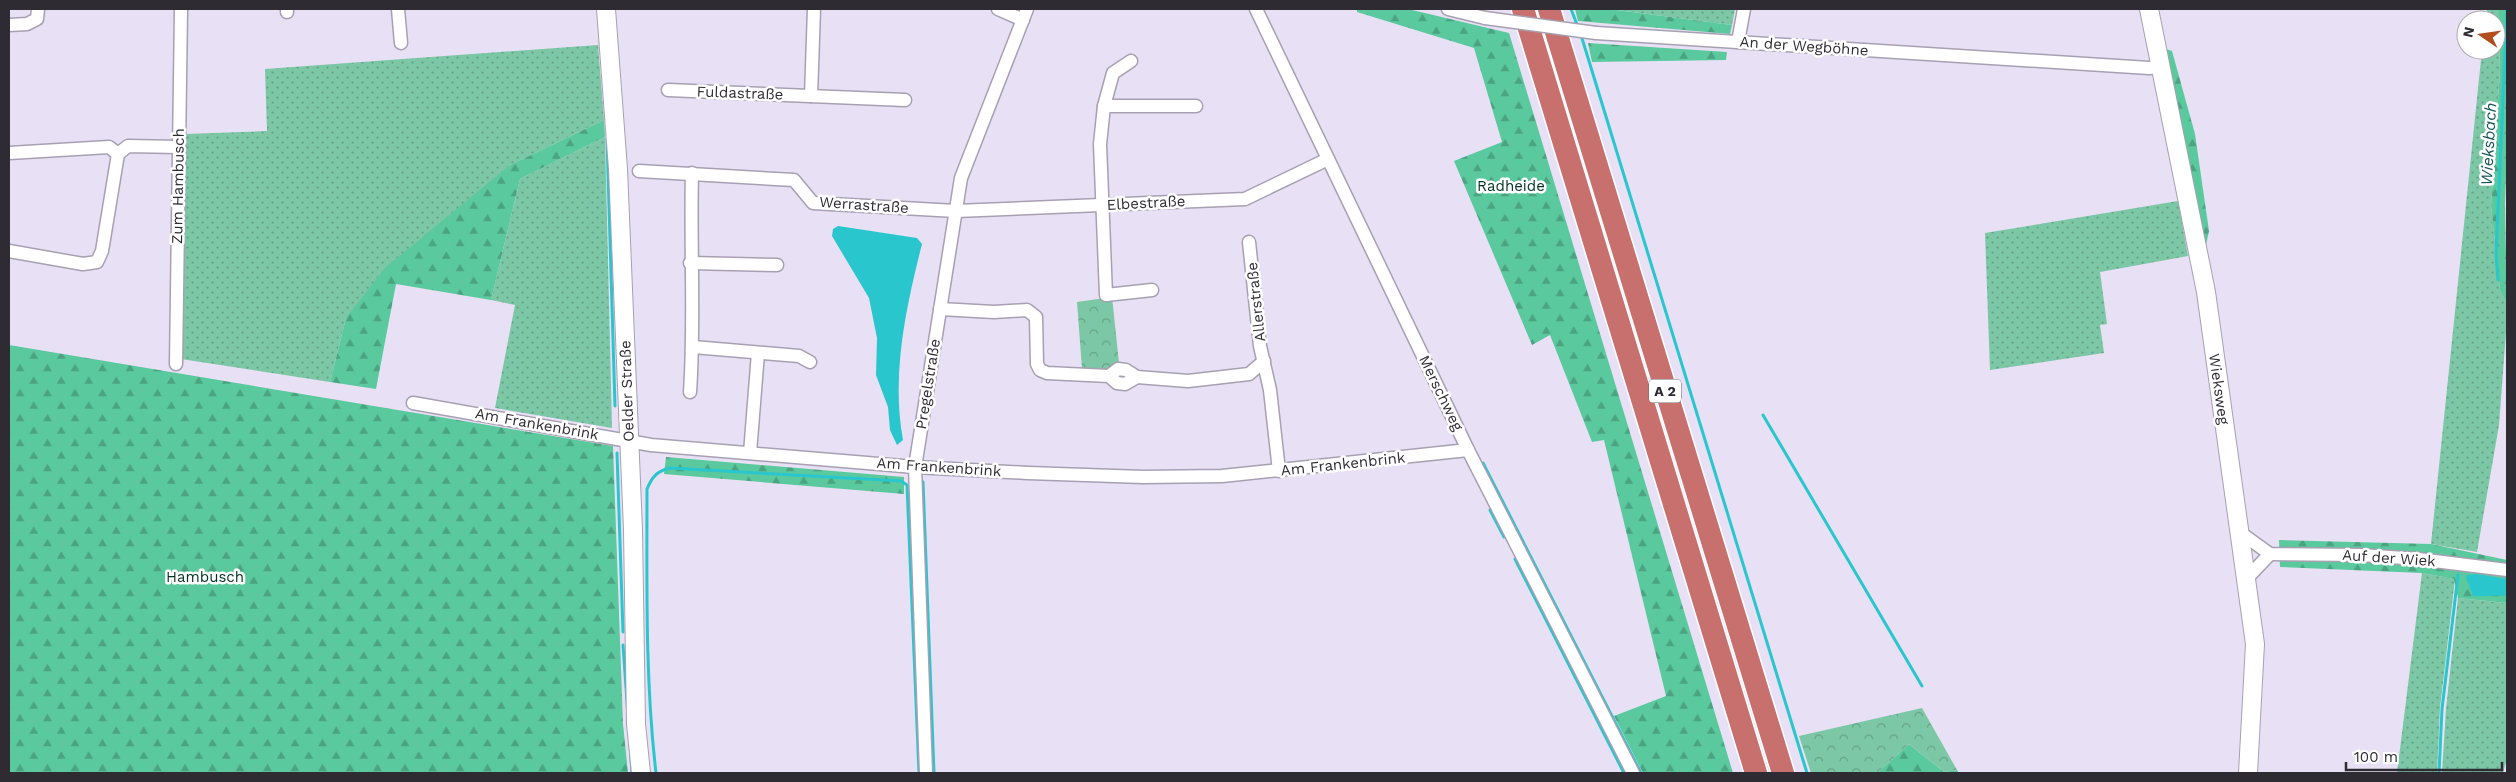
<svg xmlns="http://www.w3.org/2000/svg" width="2516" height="782" font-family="'Work Sans',sans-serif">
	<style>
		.grass { fill: url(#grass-dots) }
		.forest { fill: url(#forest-firs) }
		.park { fill: url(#park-crowns) }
		.water { fill: #29c6ce }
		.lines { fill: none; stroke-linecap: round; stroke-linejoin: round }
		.stream { stroke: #29c6ce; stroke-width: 3 }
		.street-casing { stroke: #a7a0b2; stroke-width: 15 }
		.secondary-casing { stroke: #a7a0b2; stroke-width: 20 }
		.highway-casing { stroke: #fff; stroke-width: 25 }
		.street { stroke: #fff; stroke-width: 12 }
		.secondary { stroke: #fff; stroke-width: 18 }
		.highway { stroke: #c7706e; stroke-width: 22 }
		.street-bridge-casing { stroke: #a7a0b2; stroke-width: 15; stroke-linecap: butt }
		.street-bridge { stroke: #fff; stroke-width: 12 }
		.labels { text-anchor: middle; stroke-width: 5; stroke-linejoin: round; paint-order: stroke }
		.shield { fill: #fff; stroke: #6d6b70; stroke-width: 1 }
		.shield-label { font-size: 14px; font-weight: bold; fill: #2e2b32 }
		.street-label { font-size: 15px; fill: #2e2b32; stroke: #fff }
		.park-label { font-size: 15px; fill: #013423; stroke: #fff }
		.water-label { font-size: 16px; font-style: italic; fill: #155356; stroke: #fff }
	</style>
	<defs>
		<pattern id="grass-dots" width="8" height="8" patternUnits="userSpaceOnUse" patternTransform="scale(1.25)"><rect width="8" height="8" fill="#7cc7a6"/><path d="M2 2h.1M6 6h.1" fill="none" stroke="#66a288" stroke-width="1.8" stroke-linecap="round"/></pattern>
		<pattern id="forest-firs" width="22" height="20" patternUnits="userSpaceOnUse" patternTransform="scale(1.25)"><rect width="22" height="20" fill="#5ac99d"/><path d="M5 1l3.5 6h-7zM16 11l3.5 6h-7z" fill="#4ba381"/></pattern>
		<pattern id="park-crowns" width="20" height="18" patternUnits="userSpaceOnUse" patternTransform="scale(1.25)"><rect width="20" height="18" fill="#7cc7a6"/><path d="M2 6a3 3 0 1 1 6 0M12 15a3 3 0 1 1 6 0" fill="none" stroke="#66a288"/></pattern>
	</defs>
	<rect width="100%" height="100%" fill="#e8e0f4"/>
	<g class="grass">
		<path d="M1609 9H1735L1732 25Z"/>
		<path d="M2487 9H2498L2500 70 2491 206 2500 289 2507 303V319L2499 425 2477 552 2431 544 2482 50H2496V20H2486Z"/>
		<path d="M598 45 604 120 510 165 346 318 330 382 181 359 186 134 267 131 265 69Z"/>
		<path d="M605 137 612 428 495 408 515 305 491 300 520 179Z"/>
		<path d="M2178 201 2188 256 2100 272 2107 324 2100 325 2104 353 1990 370 1985 233Z"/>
		<path d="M2422 573 2455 579 2440 708 2437 773H2397Z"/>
		<path d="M2458 598 2507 603V759L2503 773H2442L2446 709Z"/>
	</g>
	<g class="forest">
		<path d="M1357 9H1408L1509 33 1733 773H1643L1614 716 1666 696 1604 440 1592 442 1550 335 1532 345 1454 161 1502 142 1474 48 1357 12Z"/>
		<path d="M1575 9H1609L1732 25 1730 34 1578 21Z"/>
		<path d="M2498 9H2507V150L2505 204 2507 303 2500 290 2491 206 2500 70Z"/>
		<path d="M1588 43 1727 52 1726 60 1592 62Z"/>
		<path d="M2166 49 2172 51 2195 134 2209 231 2206 245Z"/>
		<path d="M604 120 605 137 520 179 491 300 396 284 376 389 330 382 346 318 385 268 510 165Z"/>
		<path d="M9 345 613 446 623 724 628 773H9Z"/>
		<path d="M666 457 904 477V494L664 474Z"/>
		<path d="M2279 540 2431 544 2507 560V603L2458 598 2454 579 2422 573 2280 567Z"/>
		<path d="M1909 744 1944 772 1957 770 1959 773H1877Z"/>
	</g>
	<g class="park">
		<path d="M1112 297 1119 363 1105 371 1082 369 1077 302Z"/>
		<path d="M1922 708 1957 770 1944 772 1909 744 1877 773H1811L1799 736Z"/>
	</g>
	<g class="water">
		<path d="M838 226 917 238 922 244C906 307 891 375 903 440L897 445 890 430 888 407 876 375 877 338 869 298 832 236 833 229Z"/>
		<path d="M2477 574 2506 579 2507 596C2495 595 2485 597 2473 596L2466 578 2467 575Z"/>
	</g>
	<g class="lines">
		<g class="stream">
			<path d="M1571 9 1578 27"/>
			<path d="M1581 35 1807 773"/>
			<path d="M607 139 615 406"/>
			<path d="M2498 280 2496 254 2507 9"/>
			<path d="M1763 415 1922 686"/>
			<path d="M617 453 623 632"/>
			<path d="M1483 463 1641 773"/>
			<path d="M923 482 934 773"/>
			<path d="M1490 510 1504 537"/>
			<path d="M1515 559 1624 773"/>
			<path d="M623 645 632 773"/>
			<path d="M656 773C645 679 647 584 647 489 652 477 657 471 670 468L901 481 907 485 919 773"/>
			<path d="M2439 773 2442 709 2458 575"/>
		</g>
		<g class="street-casing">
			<g id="street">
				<path d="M287 9V12"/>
				<path d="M398 9 401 43"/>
				<path d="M998 9 1023 20"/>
				<path d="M1256 9 1468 450 1633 773"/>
				<path d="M1448 9 1485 18"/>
				<path d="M9 25 27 24 37 19 38 9"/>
				<path d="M1596 33 2149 68 2161 67"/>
				<path d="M1738 42 1744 9"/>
				<path d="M1131 61 1113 73 1104 106 1100 144 1106 295 1152 290"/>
				<path d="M668 90 905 100"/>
				<path d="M811 96 814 9"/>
				<path d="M1104 106H1196"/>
				<path d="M9 153 109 147 118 154"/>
				<path d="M118 154 128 146 178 147"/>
				<path d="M639 171 794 180 813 203 956 211 1245 199 1328 159"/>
				<path d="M1249 242 1260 346 1270 390 1279 471"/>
				<path d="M9 251 83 264 97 262 102 251 118 154"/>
				<path d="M690 263 777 265"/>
				<path d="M940 309 994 312 1027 310 1036 317 1037 364 1040 370 1047 373 1109 376 1117 383 1125 384 1137 377"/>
				<path d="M693 347 799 356 810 362"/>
				<path d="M176 364 181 9"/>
				<path d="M1109 376 1118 369 1126 370 1137 377 1188 381 1249 374 1264 361"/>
				<path d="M690 392C695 319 690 246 692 173"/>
				<path d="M413 403 651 445 915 467 1028 473 1143 477 1222 476 1468 450"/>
				<path d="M750 453 758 353"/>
				<path d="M2240 536H2245L2270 554 2361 555 2418 559 2507 570"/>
				<path d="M2246 576 2250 575 2270 554"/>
				<path d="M926 773 915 467 961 178 1027 9"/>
			</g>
		</g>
		<g class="secondary-casing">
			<g id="secondary">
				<path d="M606 9 618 169 633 530 636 724 641 773"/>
				<path d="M2149 9 2206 292 2255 644 2248 773"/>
			</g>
		</g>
		<g class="highway-casing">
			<g id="highway">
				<path d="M1523 9 1756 773"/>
				<path d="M1549 9 1783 773"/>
			</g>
		</g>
		<use href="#street" class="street"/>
		<use href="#secondary" class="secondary"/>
		<use href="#highway" class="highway"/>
		<g class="street-bridge-casing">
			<path id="street-bridge" d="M1485 18 1596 33"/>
		</g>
		<use href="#street-bridge" class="street-bridge"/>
	</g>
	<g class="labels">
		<rect class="shield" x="1649" y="379.5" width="32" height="23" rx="4"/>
		<g class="shield-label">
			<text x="1665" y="396">A 2</text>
		</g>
		<g class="street-label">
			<text transform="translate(1804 46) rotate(4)" y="5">An der Wegböhne</text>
			<text transform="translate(740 93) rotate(2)" y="5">Fuldastraße</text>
			<text transform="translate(178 186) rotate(-89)" y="5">Zum Hambusch</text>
			<text transform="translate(1146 203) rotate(-3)" y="5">Elbestraße</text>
			<text transform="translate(864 205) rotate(4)" y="5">Werrastraße</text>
			<text transform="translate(1256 302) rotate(-96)" y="5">Allerstraße</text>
			<text transform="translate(928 384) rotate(-81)" y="5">Pregelstraße</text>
			<text transform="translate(2219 389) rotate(82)" y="5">Wieksweg</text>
			<text transform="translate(627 391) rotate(-92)" y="5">Oelder Straße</text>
			<text transform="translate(1441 393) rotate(64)" y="5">Merschweg</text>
			<text transform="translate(537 424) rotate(10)" y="5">Am Frankenbrink</text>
			<text transform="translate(1343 464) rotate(-6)" y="5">Am Frankenbrink</text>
			<text transform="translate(939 467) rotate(4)" y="5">Am Frankenbrink</text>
			<text transform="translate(2389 558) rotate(4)" y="5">Auf der Wiek</text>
		</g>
		<g class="park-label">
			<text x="1511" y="191">Radheide</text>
			<text x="205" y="582">Hambusch</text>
		</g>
		<g class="water-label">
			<text transform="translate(2488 144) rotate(-87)" y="6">Wieksbach</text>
		</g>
	</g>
	<rect width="2516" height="782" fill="none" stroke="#2e2b32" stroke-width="20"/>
	<g transform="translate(2481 35) rotate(283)"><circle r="24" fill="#ffffff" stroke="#abaaad"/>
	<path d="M0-4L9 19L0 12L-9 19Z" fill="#b24d1e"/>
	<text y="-8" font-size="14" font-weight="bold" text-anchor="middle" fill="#2e2b32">N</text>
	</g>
	<path d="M2346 762v8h156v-8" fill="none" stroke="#2e2b32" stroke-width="2.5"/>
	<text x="2354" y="762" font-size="15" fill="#2e2b32" stroke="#ffffff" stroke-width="4" paint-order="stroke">100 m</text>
</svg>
